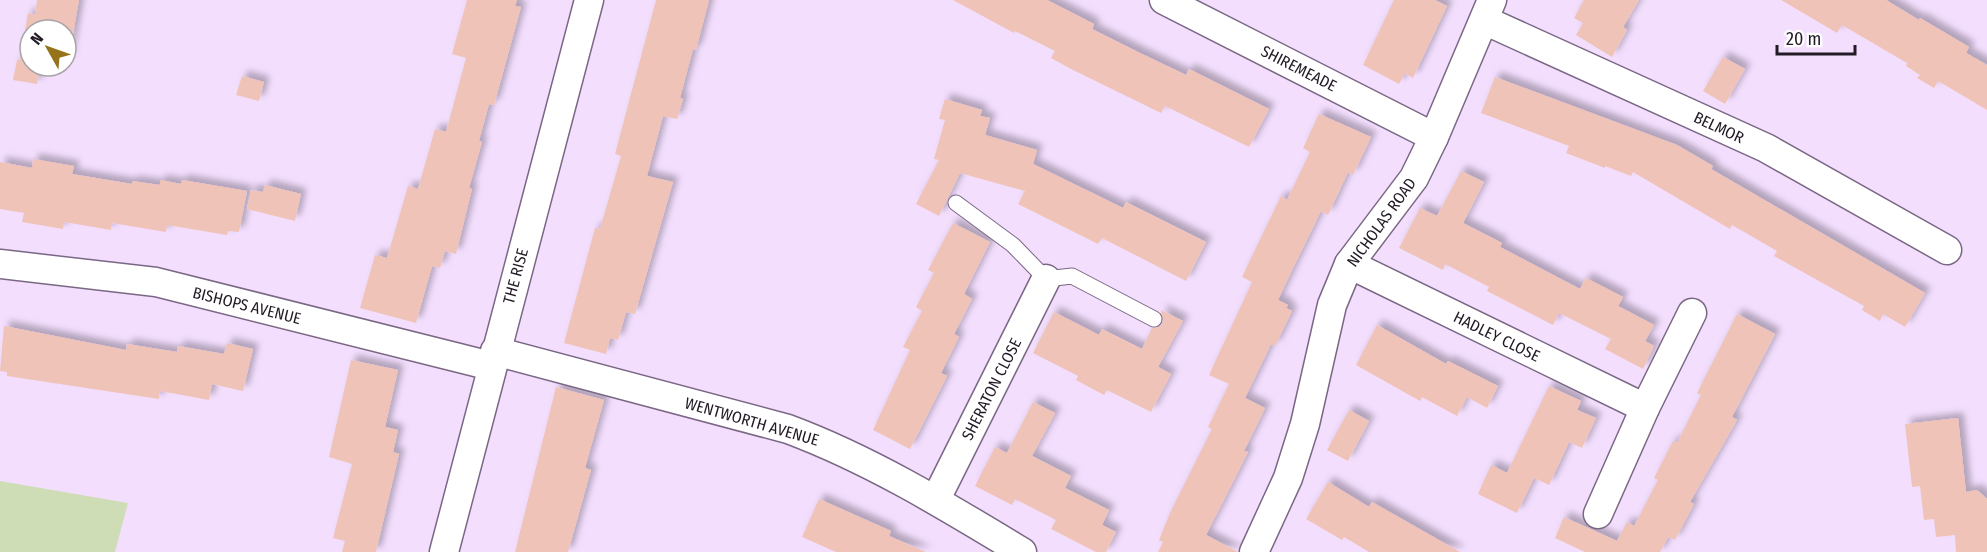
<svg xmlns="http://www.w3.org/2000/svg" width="1987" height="552" font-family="'Fira Sans Condensed',sans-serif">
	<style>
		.green { fill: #cfddb7 }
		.building { fill: #f0c3b8; filter: url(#shadow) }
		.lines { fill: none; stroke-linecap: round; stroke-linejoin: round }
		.service-casing { stroke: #7a6784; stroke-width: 17 }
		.minor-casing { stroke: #7a6784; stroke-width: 31 }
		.service { stroke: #fff; stroke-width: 15 }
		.minor { stroke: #fff; stroke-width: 28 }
		.labels { text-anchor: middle; stroke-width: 5; stroke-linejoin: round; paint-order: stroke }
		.street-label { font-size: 16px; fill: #221a25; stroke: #fff }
	</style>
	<defs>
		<filter id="shadow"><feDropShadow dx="5.5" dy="-5.5" stdDeviation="3" flood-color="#0004"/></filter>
	</defs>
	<rect width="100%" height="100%" fill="#f3defe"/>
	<path class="green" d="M0 481 128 503 115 552H0Z"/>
	<g class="building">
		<path d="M37 0H79L68 61 66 60V30H30V66H40L37 84 13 80 17 60H20L28 13 35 15Z"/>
		<path d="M467 0H517L515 6 521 7 494 105 489 104 479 141 482 142 469 188 472 189 456 254 445 251 440 268 432 266 416 323 360 308 375 255 387 258 408 186 418 189 435 129 446 132 466 58 452 54Z"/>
		<path d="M656 0H709L696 50 693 49 680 98 683 99 677 119 663 116 647 176 673 182 635 314 626 312 618 340 610 338 606 354 564 343 595 228 600 229 621 156 615 154Z"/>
		<path d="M953 0H1047L1094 24 1092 29 1142 54 1186 75 1189 69 1269 109 1249 147 1165 106 1161 113 1071 69 1051 58 1055 51 1015 31 1014 33Z"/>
		<path d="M1394 0H1435L1447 6 1413 78 1405 73 1399 84 1363 65Z"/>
		<path d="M1584 0H1639L1623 27 1627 30 1612 57 1576 35 1583 23 1574 18Z"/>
		<path d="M1781 0H1886L1919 20 1920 18 1969 47 1966 53 1987 65V110L1938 81 1934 88 1917 78 1920 75 1906 66 1907 63 1842 25 1837 33Z"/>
		<path d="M1723 57 1745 69 1725 104 1703 91Z"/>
		<path d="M242 76 264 82 259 101 236 95Z"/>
		<path d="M1495 77 1677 145 1713 166 1711 169 1925 293 1905 327 1883 314 1880 321 1862 310 1864 306 1774 256 1777 251 1732 225 1730 229 1633 172 1631 176 1605 166V168L1566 153 1569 146 1481 113Z"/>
		<path d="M945 99 982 110 980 116 990 118 985 135 1037 150 1033 164 1123 208 1126 202 1206 242 1186 281 1102 238 1098 244 1018 204 1025 191 960 173 939 216 916 204 939 160 934 159 945 120 939 119Z"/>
		<path d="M1319 114 1371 137 1353 175 1348 172 1328 215 1321 211 1292 270 1278 300 1288 305 1286 308 1292 311 1275 346 1271 344 1245 398 1265 408 1244 451 1248 452 1206 535 1238 552H1158L1163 542 1159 540 1170 513 1212 429 1208 427 1229 384 1209 375 1252 282 1242 277 1281 196 1287 200 1310 152 1303 148Z"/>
		<path d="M33 159 74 166 72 174 132 184V181L160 185V180L181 184 182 180 247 191 239 232 228 231 227 235 167 225 166 232 112 223 111 230 64 222 63 229 22 222 24 213 0 209V162L32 168Z"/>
		<path d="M1461 171 1484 182 1463 223 1502 243 1500 247 1580 289 1586 278 1623 297 1618 306 1654 325 1645 341 1654 346 1643 369 1605 349 1611 339 1559 313 1553 325 1487 291 1489 287 1445 264 1443 270 1399 248 1420 208 1437 216Z"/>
		<path d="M265 185 301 194 295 221 247 209 251 190 263 192Z"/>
		<path d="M953 223 990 242 964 294 972 299 954 334 959 337 941 373 947 376 910 449 873 430 910 350 903 347 922 311 916 307 934 273 928 270Z"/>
		<path d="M1161 310 1183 321 1158 367 1171 374 1151 412 1107 390 1104 395 1076 380 1078 376 1033 353 1054 312 1099 335 1102 329 1142 349 1152 328 1159 327 1163 323Z"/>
		<path d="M1737 314 1775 334 1732 417 1737 420 1690 502 1694 504 1675 540 1668 537 1660 552H1585L1555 538 1564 517 1617 541 1627 522 1634 526 1658 480 1654 478 1673 441 1677 443 1701 395 1697 393Z"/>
		<path d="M1377 325 1446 364 1448 361 1498 386 1487 408 1467 397 1457 416 1422 397 1420 401 1356 365Z"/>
		<path d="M4 326 126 350 127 344 177 352 178 346 224 354 227 343 253 349 243 391 212 384 209 400 160 391 159 399 7 376V372L0 371Z"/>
		<path d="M351 360 398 370 385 427 398 430 393 452 399 454 376 552H342L345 541 333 538 352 464 329 457Z"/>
		<path d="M1549 386 1581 401 1577 410 1596 418 1582 448 1569 442 1549 485 1534 478 1517 513 1478 494 1491 465 1507 473Z"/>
		<path d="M556 387 604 400 585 468 591 470 568 552H515Z"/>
		<path d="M1033 402 1055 413 1032 456 1071 476 1065 488 1109 510 1102 525 1116 532 1106 552H1096L1051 529 1056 520 1015 499 1012 505 975 486 995 447 1007 453Z"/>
		<path d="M1349 410 1369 421 1348 461 1327 450Z"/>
		<path d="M1958 418 1966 492 1977 490 1987 499V552H1956L1955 535 1936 537 1934 519 1924 520 1920 486 1912 487 1905 424Z"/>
		<path d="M1328 482 1369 507 1372 502 1460 552H1369L1344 537 1342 540 1306 519Z"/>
		<path d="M819 499 891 531 889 536 926 552H836L802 537Z"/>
	</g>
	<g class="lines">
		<g class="service-casing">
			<path id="service" d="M956 203 1013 245 1046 279 1072 276 1154 319"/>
		</g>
		<g class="minor-casing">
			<g id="minor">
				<path d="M1164 0 1434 137"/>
				<path d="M1484 20 1766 148 1947 250"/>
				<path d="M0 264 156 282 491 366"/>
				<path d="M1349 264 1645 408 1598 514"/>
				<path d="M495 351 788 429C871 460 946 506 1022 552"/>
				<path d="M1645 408 1692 313"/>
				<path d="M936 499 1046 279"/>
				<path d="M444 552 589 0"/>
				<path d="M1254 552 1288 478 1305 424 1332 305 1349 264 1414 178 1434 137 1492 0"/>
			</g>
		</g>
		<use href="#service" class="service"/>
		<use href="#minor" class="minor"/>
	</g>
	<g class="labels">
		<g class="street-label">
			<text transform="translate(1299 68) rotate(27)" y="6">SHIREMEADE</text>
			<text transform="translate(1719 127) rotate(25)" y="6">BELMOR</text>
			<text transform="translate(1381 222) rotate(-54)" y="6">NICHOLAS ROAD</text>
			<text transform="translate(515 276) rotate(-75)" y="6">THE RISE</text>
			<text transform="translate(247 305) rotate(14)" y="6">BISHOPS AVENUE</text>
			<text transform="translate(1497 336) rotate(26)" y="6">HADLEY CLOSE</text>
			<text transform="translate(991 389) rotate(-63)" y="6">SHERATON CLOSE</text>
			<text transform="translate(752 421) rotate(16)" y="6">WENTWORTH AVENUE</text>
		</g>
	</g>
	<g transform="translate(48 48) rotate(310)"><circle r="28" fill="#ffffff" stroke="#a7a3a8" stroke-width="1.5"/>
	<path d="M0-4.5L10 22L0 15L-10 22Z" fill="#96731b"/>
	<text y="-9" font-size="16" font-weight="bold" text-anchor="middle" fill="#221a25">N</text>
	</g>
	<path d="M1777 45v9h78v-9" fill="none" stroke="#221a25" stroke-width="3"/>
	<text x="1786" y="45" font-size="18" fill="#221a25" stroke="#ffffff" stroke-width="4.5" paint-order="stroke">20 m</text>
</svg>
